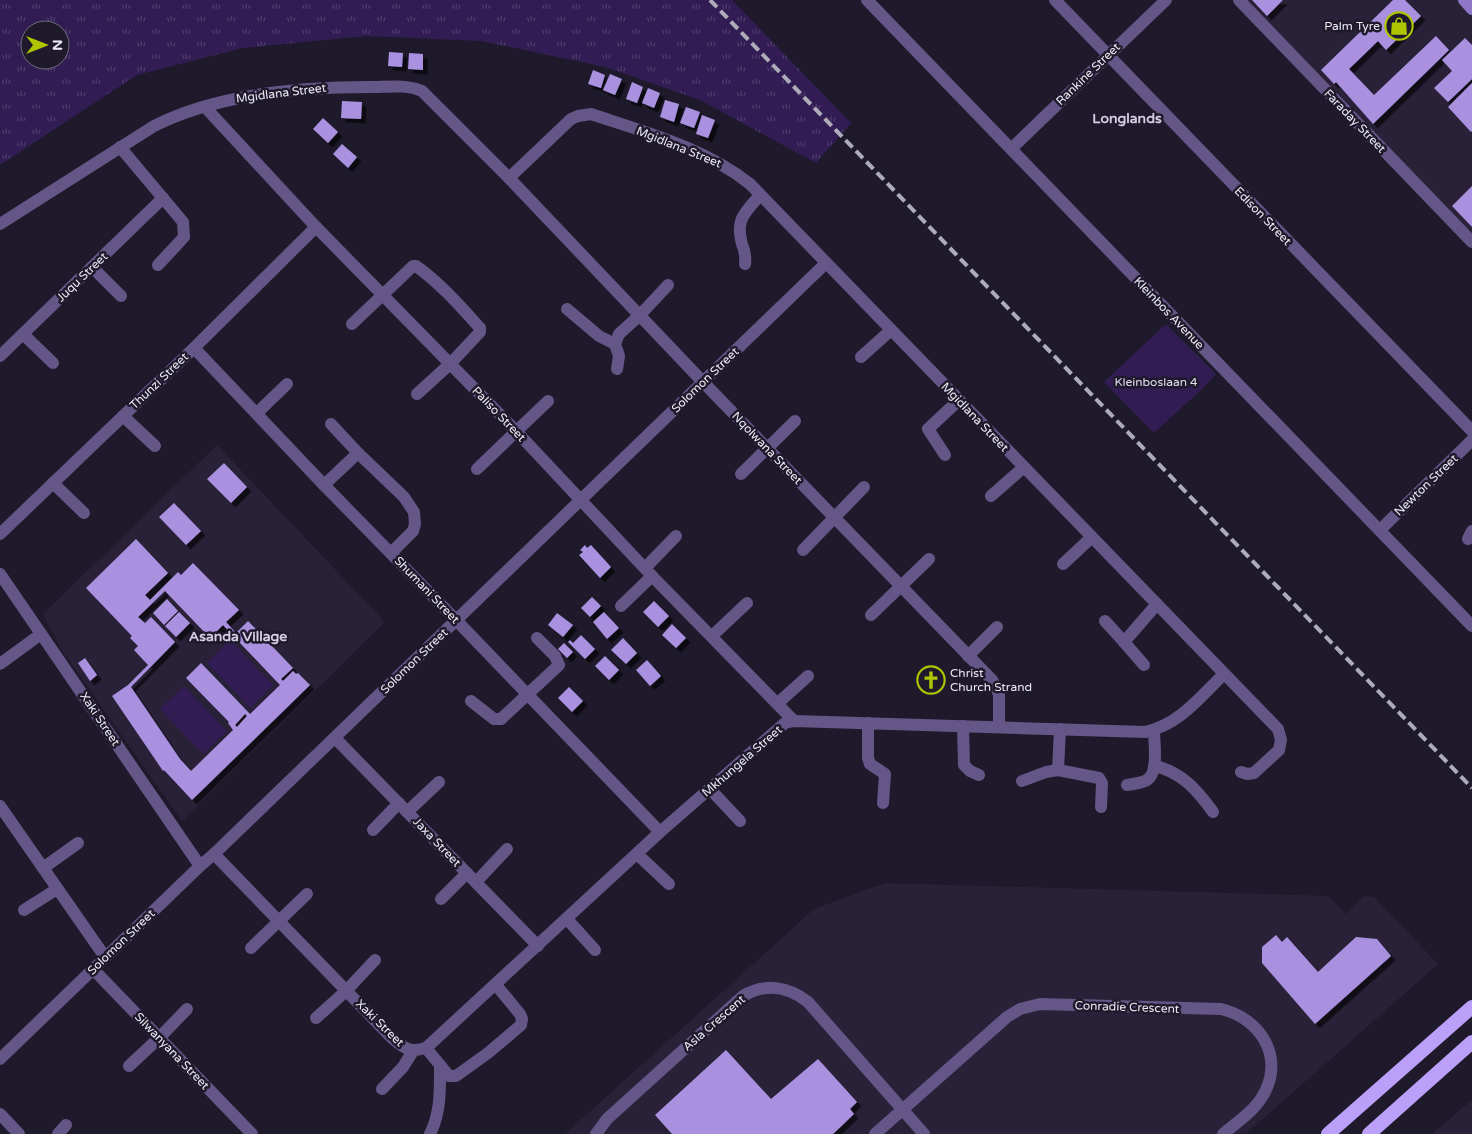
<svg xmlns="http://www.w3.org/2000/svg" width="1472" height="1134" font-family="'Varela Round',sans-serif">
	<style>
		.built { fill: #282138 }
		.grass { fill: url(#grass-tufts); fill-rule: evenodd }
		.park { fill: #311c53 }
		.building { fill: #a991e0; fill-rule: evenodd; filter: url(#shadow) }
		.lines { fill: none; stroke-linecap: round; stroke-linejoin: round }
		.minor { stroke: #655688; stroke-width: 12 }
		.secondary { stroke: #8f76c6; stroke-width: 12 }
		.trunk { stroke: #bba0f9; stroke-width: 14 }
		.rail { stroke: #afacb9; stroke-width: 4; stroke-dasharray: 10 5; stroke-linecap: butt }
		.labels { text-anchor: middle; stroke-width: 5; stroke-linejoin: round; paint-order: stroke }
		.poi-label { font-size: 12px; fill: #ece9f5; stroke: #1f1a2b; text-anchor: end }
		.street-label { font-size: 12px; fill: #ece9f5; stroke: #1f1a2b }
		.park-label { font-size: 12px; fill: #e0dbf0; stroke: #1f1a2b }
		.neighbourhood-label { font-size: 14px; font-weight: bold; fill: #d3cde5; stroke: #1f1a2b }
	</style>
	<defs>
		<pattern id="grass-tufts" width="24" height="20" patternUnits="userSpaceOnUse" patternTransform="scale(1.25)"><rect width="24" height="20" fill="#311c53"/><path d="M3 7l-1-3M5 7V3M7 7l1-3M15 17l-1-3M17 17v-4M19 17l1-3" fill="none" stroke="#4f3d6c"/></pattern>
		<filter id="shadow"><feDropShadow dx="4.5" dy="4.5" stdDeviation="0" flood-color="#0009"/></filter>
	</defs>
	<rect width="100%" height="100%" fill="#1f1a2b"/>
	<g class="built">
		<path d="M1238 0H1472V241Z"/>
		<path d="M217 445 385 622 182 821 63 652 43 614Z"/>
		<path d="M885 883 1329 896 1346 914 1364 896 1374 897 1438 964 1246 1134H565L814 909Z"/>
		<path d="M1472 1100V1134H1432Z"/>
	</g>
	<path class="grass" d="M0 0H732L851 123 816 163 700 100 605 67 482 41 366 36 243 48 137 75 0 165ZM30 30H60V60H30Z"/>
	<g class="park">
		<path d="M1166 324 1216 374 1202 389 1154 433 1104 382Z"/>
		<path d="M230 640 273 685 250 708 207 663Z"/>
		<path d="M184 686 227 731 203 754 160 709Z"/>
	</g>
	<g class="building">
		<path d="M1252 0H1283L1267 16Z"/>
		<path d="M1393 0H1405L1421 16 1386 50 1378 41 1349 69 1374 95 1436 36 1449 50 1373 124 1336 82 1334 84 1321 70Z"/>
		<path d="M1465 38 1472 45V79L1448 102 1434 88 1452 71 1442 60Z"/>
		<path d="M389 52 403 53 402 67 388 66Z"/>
		<path d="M409 53 423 54V70L408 69Z"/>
		<path d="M593 70 605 75 601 88 588 84Z"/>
		<path d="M610 74 622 79 615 95 603 90Z"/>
		<path d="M632 82 643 87 637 103 626 99Z"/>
		<path d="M1472 83V131L1471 132 1448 107Z"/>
		<path d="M648 88 660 93 654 108 642 103Z"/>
		<path d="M665 100 679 104 674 122 660 117Z"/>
		<path d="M342 101 362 102 361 119 341 118Z"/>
		<path d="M686 107 700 112 694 128 680 123Z"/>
		<path d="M702 115 715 120 708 138 696 134Z"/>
		<path d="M323 118 338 132 328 143 313 129Z"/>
		<path d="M342 144 357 157 348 168 333 154Z"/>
		<path d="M1472 186V227L1452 206Z"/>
		<path d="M224 463 247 487 231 503 207 479Z"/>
		<path d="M174 503 201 531 186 545 159 517Z"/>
		<path d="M136 539 168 573 145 595 150 600 178 572 181 575 193 563 239 610 226 622 236 633 248 621 293 668 281 679 283 681 293 671 296 674 298 673 310 685 192 800 164 770 163 771 112 696 128 685 148 665 134 650 138 646 130 638 132 636 86 588ZM165 591 210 638 223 625 280 685 250 714 201 663 186 678 229 722 228 723 233 730 191 771 180 759 131 687 175 642 151 617 145 623 138 617ZM245 714 247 716 237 727 235 725Z"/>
		<path d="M585 545 587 548 591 545 611 567 600 578 579 555 583 552 580 550Z"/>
		<path d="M592 597 601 606 590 617 581 608Z"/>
		<path d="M167 599 178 611 164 625 153 613Z"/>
		<path d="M654 601 669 616 658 627 643 612Z"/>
		<path d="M179 612 190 623 176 637 165 626Z"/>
		<path d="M604 612 619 628 607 639 593 622Z"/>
		<path d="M557 613 573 625 563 637 548 625Z"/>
		<path d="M672 624 686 638 676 648 662 635Z"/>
		<path d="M581 635 595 649 585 659 568 642 570 640 573 643Z"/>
		<path d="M623 638 637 653 626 664 611 650Z"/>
		<path d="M564 643 573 652 567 658 558 649Z"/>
		<path d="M605 656 619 670 609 680 595 666Z"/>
		<path d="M85 658 97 675 90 681 78 663Z"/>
		<path d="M647 660 661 676 650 686 636 670Z"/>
		<path d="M569 687 583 701 572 712 558 698Z"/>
		<path d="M1276 935 1282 942 1287 937 1318 972 1356 937 1377 939 1391 956 1315 1024 1262 963V947Z"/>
		<path d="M726 1050 771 1099 818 1059 857 1102 850 1109 854 1114 833 1134H672L655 1115Z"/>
	</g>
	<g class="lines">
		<g class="minor">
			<path d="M867 0 1472 626"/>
			<path d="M1055 0 1472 431"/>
			<path d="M1239 0 1472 242"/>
			<path d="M205 107 316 227 516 431 652 576 794 721"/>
			<path d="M120 147 183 222 184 237 158 265"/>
			<path d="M1011 149 1166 0"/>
			<path d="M509 178 703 382 992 680 999 694V727"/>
			<path d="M0 224 154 126C217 94 299 87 369 87 387 87 406 84 422 91L509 178 571 119 578 116 591 114C645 132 705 148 750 184L1278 729 1281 740 1279 750 1254 773 1247 774 1241 772"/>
			<path d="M745 264C746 256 745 251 742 244 735 219 745 213 760 195"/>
			<path d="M92 267 121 296"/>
			<path d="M567 309 599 336 615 344"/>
			<path d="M352 324 413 266H416C440 283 460 306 480 328V332L450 364 417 394"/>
			<path d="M23 334 53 363"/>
			<path d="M194 348 324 485 456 620 660 832"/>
			<path d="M0 356 163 198"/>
			<path d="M861 357 891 330"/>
			<path d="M617 369 619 356 615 344 619 334 640 315 668 285"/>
			<path d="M257 413 287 384"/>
			<path d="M123 416 155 446"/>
			<path d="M331 424 358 453"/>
			<path d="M945 455 928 429 959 400"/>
			<path d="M477 469 548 401"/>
			<path d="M741 474 795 421"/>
			<path d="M53 483 84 513"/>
			<path d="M324 485 358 453 404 497 414 512 415 524 413 531 391 553"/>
			<path d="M991 496 1024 467"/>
			<path d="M1380 530 1472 440"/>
			<path d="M0 534 194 348 316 227"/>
			<path d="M1468 539 1472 531"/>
			<path d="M803 550 864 487"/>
			<path d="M1063 564 1092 537"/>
			<path d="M645 568 676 536"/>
			<path d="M0 574 200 866"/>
			<path d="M621 606 652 576"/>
			<path d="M871 615 929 559"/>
			<path d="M1105 621 1124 642 1157 604"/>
			<path d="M712 636 747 603"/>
			<path d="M1124 642 1144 665"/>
			<path d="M968 656 997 627"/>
			<path d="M0 664 41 634"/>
			<path d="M471 701 494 719H501L559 665 555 656 537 638"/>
			<path d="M778 703 808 676"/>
			<path d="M868 723V758L870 764 885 774 883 803"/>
			<path d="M963 726 964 765 970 771 979 775"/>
			<path d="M1060 729 1058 770 1099 778 1102 783 1101 807"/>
			<path d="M335 738 538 946"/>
			<path d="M1154 766C1181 771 1198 791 1213 812"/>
			<path d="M1022 781 1046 772 1058 770"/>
			<path d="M1127 785C1133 784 1142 783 1147 780 1159 772 1154 743 1154 730"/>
			<path d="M710 789 740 821"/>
			<path d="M0 806 105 957"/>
			<path d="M407 812 439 782"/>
			<path d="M373 830 399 803"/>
			<path d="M214 854 392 1038C404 1048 409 1053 426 1048L660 832 785 723 794 721 1145 732C1179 725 1200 697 1224 674"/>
			<path d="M637 854 669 884"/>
			<path d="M43 868 78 843"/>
			<path d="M476 882 507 849"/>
			<path d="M441 899 467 873"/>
			<path d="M24 910 57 889"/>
			<path d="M567 919 595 950"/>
			<path d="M251 948 307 894"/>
			<path d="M93 969 252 1134"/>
			<path d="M316 1018 346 991 375 960"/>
			<path d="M426 1048 449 1076H456L488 1053 521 1025 522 1019 520 1014 496 985"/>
			<path d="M0 1059 200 866 214 854 826 263"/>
			<path d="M129 1066 159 1038 187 1009"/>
			<path d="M382 1089 403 1067 413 1051"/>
			<path d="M0 1114 19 1134"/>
			<path d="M58 1134 66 1125"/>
			<path d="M430 1134C441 1112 440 1090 440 1065"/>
			<path d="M596 1134 607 1119 743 996C765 983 788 986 808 1002L924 1134"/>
			<path d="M875 1134 1007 1017 1020 1009 1040 1004 1221 1009C1261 1018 1286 1059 1262 1097 1253 1112 1236 1123 1223 1134"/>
		</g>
		<path class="secondary" d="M1464 0 1472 9"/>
		<g class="trunk">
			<path d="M1328 1134 1472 1007"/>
			<path d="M1369 1134 1472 1042"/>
		</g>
		<path class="rail" d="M710 0 1472 788"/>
	</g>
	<defs>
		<g id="shop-ring" transform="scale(1.4375)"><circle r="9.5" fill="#1f1a2b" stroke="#b0c501" stroke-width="1.5"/><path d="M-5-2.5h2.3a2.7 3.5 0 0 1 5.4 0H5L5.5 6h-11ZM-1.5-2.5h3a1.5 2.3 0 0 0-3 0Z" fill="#b0c501"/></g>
		<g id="church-ring" transform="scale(1.4375)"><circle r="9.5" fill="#1f1a2b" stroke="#b0c501" stroke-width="1.5"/><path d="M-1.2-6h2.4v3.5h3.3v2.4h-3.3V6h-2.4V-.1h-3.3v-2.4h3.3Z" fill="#b0c501"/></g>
	</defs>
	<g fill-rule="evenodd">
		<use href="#shop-ring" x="1399" y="26"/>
		<use href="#church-ring" x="931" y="680"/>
	</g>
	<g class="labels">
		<g class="poi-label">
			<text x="1380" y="30">Palm Tyre</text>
			<text x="950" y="677" text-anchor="start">Christ<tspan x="950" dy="14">Church Strand</tspan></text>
		</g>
		<g class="street-label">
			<text transform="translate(1088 74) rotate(-44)" y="4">Rankine Street</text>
			<text transform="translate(281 93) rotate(-7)" y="4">Mgidlana Street</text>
			<text transform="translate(1355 121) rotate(46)" y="4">Faraday Street</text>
			<text transform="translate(679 147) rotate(22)" y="4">Mgidlana Street</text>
			<text transform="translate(1263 216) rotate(46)" y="4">Edison Street</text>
			<text transform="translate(82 277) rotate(-44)" y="4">Juqu Street</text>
			<text transform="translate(1169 313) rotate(46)" y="4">Kleinbos Avenue</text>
			<text transform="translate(705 380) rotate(-44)" y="4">Solomon Street</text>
			<text transform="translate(159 381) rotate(-44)" y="4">Thunzi Street</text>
			<text transform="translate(499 414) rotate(46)" y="4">Paliso Street</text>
			<text transform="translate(975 417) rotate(46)" y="4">Mgidlana Street</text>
			<text transform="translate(767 448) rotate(46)" y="4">Nqolwana Street</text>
			<text transform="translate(1426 485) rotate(-44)" y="4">Newton Street</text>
			<text transform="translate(427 590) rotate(46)" y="4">Shumani Street</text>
			<text transform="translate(414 661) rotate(-44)" y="4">Solomon Street</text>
			<text transform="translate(100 719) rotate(56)" y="4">Xaki Street</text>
			<text transform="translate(742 761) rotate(-41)" y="4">Mkhungela Street</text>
			<text transform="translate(437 842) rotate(46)" y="4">Jaxa Street</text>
			<text transform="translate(121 942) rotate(-44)" y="4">Solomon Street</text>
			<text transform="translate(1127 1007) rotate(2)" y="4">Conradie Crescent</text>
			<text transform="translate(380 1023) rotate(44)" y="4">Xaki Street</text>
			<text transform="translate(714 1023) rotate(-41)" y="4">Asla Crescent</text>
			<text transform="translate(172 1051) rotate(46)" y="4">Silwanyana Street</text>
		</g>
		<g class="park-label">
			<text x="1156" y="386">Kleinboslaan 4</text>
		</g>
		<g class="neighbourhood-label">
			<text x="1127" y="123">Longlands</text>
			<text x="238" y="641">Asanda Village</text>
		</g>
	</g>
	<g transform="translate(45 45) rotate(90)"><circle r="24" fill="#1f1a2b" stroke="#716d7c"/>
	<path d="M0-4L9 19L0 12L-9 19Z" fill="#b0c501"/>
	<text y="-8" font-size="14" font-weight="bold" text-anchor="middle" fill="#ece9f5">N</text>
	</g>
</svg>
